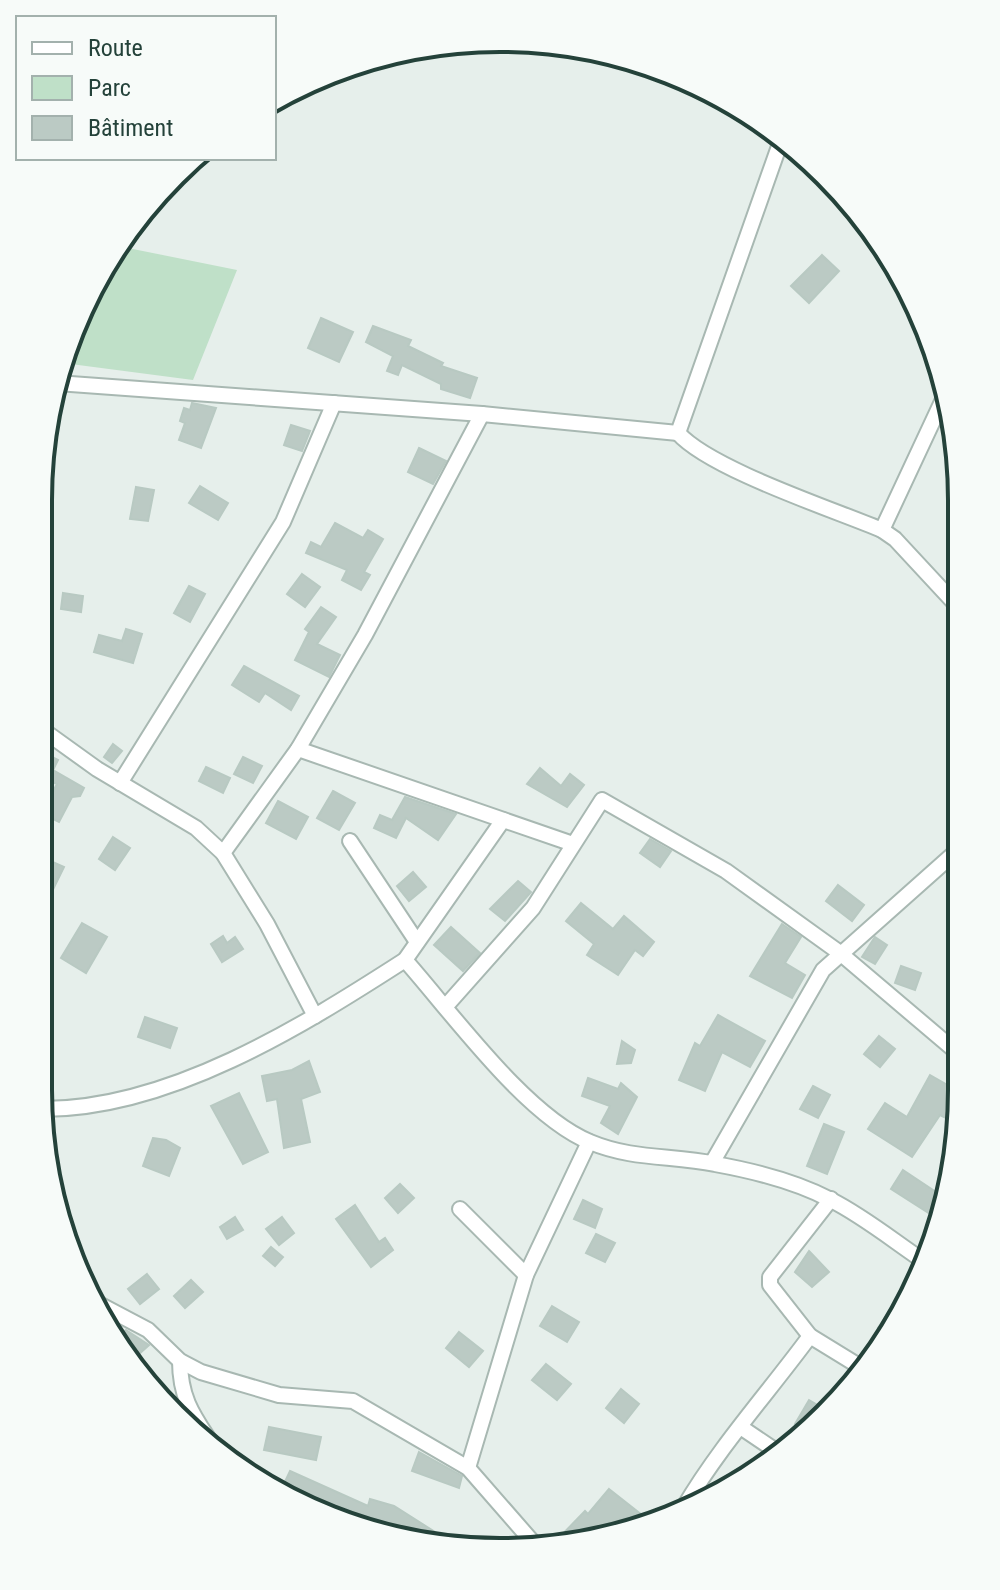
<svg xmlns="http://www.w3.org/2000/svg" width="1000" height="1590" font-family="'Roboto Condensed',sans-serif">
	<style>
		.green { fill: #bfe0c8 }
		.building { fill: #bbcac4; stroke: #b8c9c2; stroke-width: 2 }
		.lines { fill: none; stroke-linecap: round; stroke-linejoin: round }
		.street-casing { stroke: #a8b8b2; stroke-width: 18 }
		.street { stroke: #fff; stroke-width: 14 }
		.rim { fill: none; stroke: #24423a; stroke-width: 4 }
	</style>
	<rect width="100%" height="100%" fill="#e6efeb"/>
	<path class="green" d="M118 246 237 270 193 380 63 363 73 323Z"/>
	<g class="building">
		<path d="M822 255 839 271 809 303 791 286Z"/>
		<path d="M321 318 353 332 339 362 308 348Z"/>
		<path d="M373 326 411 340 408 346 443 363 441 366 477 378 470 398 441 389V384L402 365 398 375 387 371 393 356 366 342Z"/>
		<path d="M192 403 216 408 201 448 179 440 185 423 180 421 184 408 190 410Z"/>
		<path d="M291 425 310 431 302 451 284 445Z"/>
		<path d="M419 448 446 461 433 484 408 472Z"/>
		<path d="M200 486 228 503 218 520 189 503Z"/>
		<path d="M136 487 154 490 148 521 130 519Z"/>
		<path d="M335 523 363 538 368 530 383 539 364 572 370 575 361 590 342 580 347 570 306 553 311 542 321 547Z"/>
		<path d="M302 574 320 587 305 607 287 594Z"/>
		<path d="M189 586 205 594 190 622 174 613Z"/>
		<path d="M63 593 83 596 81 612 61 609Z"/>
		<path d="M321 607 336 617 317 644 340 655 329 677 295 660 309 632 305 629Z"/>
		<path d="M126 629 142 634 133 663 94 652 99 635 122 641Z"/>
		<path d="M244 666 299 696 291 710 265 693 259 702 232 685Z"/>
		<path d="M113 744 122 751 112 763 104 757Z"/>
		<path d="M40 751 58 760 53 770 84 788 80 796 72 797 59 822 41 813 57 784 40 776Z"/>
		<path d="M243 757 262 766 253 783 234 774Z"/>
		<path d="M206 767 230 778 223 793 199 781Z"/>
		<path d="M540 768 561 786 570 774 584 785 567 807 527 784Z"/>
		<path d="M333 791 355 803 339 830 317 818Z"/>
		<path d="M405 797 456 814 438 840 406 818 396 838 374 828 380 815 392 820Z"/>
		<path d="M278 801 308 817 296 839 266 823Z"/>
		<path d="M113 837 130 848 115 870 99 859Z"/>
		<path d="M650 839 671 851 660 867 640 853Z"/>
		<path d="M39 856 64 867 39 918Z"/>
		<path d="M413 872 426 887 409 901 397 886Z"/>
		<path d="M518 881 531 892 505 921 490 909Z"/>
		<path d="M838 885 864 905 852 921 826 901Z"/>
		<path d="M581 903 613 929 624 916 654 942 643 956 635 950 618 975 587 955 594 944 566 921Z"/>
		<path d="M82 923 107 937 86 973 61 958Z"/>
		<path d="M782 924 801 937 785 963 805 975 792 998 750 976Z"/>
		<path d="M451 927 480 953 463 971 434 945Z"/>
		<path d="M223 936 227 943 235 937 243 949 222 962 211 944Z"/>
		<path d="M875 937 887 945 875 964 862 957Z"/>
		<path d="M901 966 921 973 915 990 895 983Z"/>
		<path d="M718 1015 765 1041 750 1067 722 1052 705 1091 679 1080 695 1043 700 1046Z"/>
		<path d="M145 1017 177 1028 170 1048 138 1037Z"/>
		<path d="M879 1036 895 1049 880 1067 864 1054Z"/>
		<path d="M622 1041 635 1050 631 1063 617 1064Z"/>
		<path d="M309 1061 320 1092 301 1099 310 1142 284 1148 277 1099 267 1101 262 1076 292 1070Z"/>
		<path d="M930 1075 958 1091V1124L940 1115 912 1157 868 1129 885 1103 907 1117Z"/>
		<path d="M588 1078 618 1089 621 1083 637 1097 618 1134 601 1123 610 1106 582 1096Z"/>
		<path d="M813 1086 830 1095 818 1118 800 1109Z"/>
		<path d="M239 1093 268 1152 243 1164 211 1106Z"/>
		<path d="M824 1124 844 1132 827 1174 807 1166Z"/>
		<path d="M153 1138 166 1140 180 1148 169 1176 143 1166Z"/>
		<path d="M903 1170 942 1196 930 1214 891 1189Z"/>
		<path d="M400 1184 414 1198 398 1213 385 1198Z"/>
		<path d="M583 1200 602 1209 595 1228 574 1219Z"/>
		<path d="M355 1205 379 1242 385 1238 393 1250 371 1267 336 1219Z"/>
		<path d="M235 1217 243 1230 227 1239 220 1227Z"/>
		<path d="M282 1217 294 1233 279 1245 266 1229Z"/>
		<path d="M596 1234 615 1243 605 1262 586 1253Z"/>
		<path d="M271 1247 283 1257 275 1266 263 1256Z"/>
		<path d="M809 1251 829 1272 812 1287 795 1272Z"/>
		<path d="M147 1274 159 1289 140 1304 128 1289Z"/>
		<path d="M191 1280 203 1292 185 1308 174 1296Z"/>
		<path d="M898 1299 905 1304 888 1334 878 1328Z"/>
		<path d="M552 1306 579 1322 567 1342 540 1326Z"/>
		<path d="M126 1330 149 1345 130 1362 113 1341Z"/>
		<path d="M459 1332 483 1351 469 1367 446 1348Z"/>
		<path d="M546 1364 571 1384 557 1400 532 1380Z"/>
		<path d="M621 1389 639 1404 624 1423 606 1408Z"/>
		<path d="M809 1400 826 1410 804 1430 795 1424Z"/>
		<path d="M269 1427 321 1437 316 1460 264 1450Z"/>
		<path d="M419 1452 462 1476 459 1488 412 1471Z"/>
		<path d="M290 1471 368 1506 370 1499 394 1506 454 1544 405 1536 384 1522 358 1515 355 1522 307 1503 281 1490Z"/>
		<path d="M609 1489 647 1519 641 1527 623 1535 609 1523 592 1540 552 1545 585 1511 588 1514Z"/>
	</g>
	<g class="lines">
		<g class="street-casing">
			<g id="street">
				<path d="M57 383 482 414 678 433 783 135"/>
				<path d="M678 433C710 469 832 509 882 530L946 393"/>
				<path d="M882 530 895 539 960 609"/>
				<path d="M40 728 97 769 196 828 223 853 267 924 315 1016"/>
				<path d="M298 749 573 844"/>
				<path d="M120 783 283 522 334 403"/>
				<path d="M350 841 417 942"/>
				<path d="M223 853 298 749 365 635 482 414"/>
				<path d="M405 960C452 1013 526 1116 590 1142 633 1160 672 1155 715 1164 754 1171 797 1182 831 1200 865 1217 896 1243 928 1264"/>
				<path d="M446 1006 533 908 602 800 726 871 840 953 959 1054"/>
				<path d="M41 1109C168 1110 301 1027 405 960L503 820"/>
				<path d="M712 1163 823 970 959 849"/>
				<path d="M831 1199 770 1277V1285L810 1336 867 1371"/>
				<path d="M460 1209 526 1275"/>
				<path d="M93 1301 148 1330 180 1361 201 1372 279 1395 353 1401 468 1468 537 1547"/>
				<path d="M180 1361C180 1405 199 1422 220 1457"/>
				<path d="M742 1428 779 1453"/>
				<path d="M468 1468 526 1275 589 1142"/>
				<path d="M684 1507C720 1446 768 1393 810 1336"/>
			</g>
		</g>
		<use href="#street" class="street"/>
	</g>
	<path d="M0 0H1000V1590H0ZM500 52H500A448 448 0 0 1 948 500V1090A448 448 0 0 1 500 1538H500A448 448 0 0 1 52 1090V500A448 448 0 0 1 500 52Z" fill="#f7fbf9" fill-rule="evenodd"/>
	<path class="rim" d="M500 52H500A448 448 0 0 1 948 500V1090A448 448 0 0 1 500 1538H500A448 448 0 0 1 52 1090V500A448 448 0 0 1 500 52Z"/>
	<rect x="16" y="16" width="260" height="144" fill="#f7fbf9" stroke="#a3b1ad" stroke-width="2"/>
	<rect x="32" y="42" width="40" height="12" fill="#ffffff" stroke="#a3b1ad" stroke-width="2"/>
	<text x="88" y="56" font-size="24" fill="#24423a">Route</text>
	<rect x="32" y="76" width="40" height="24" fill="#bfe0c8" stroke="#a3b1ad" stroke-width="2"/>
	<text x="88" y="96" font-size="24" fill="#24423a">Parc</text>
	<rect x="32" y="116" width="40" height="24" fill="#bbcac4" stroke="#a3b1ad" stroke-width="2"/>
	<text x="88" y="136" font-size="24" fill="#24423a">Bâtiment</text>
</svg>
